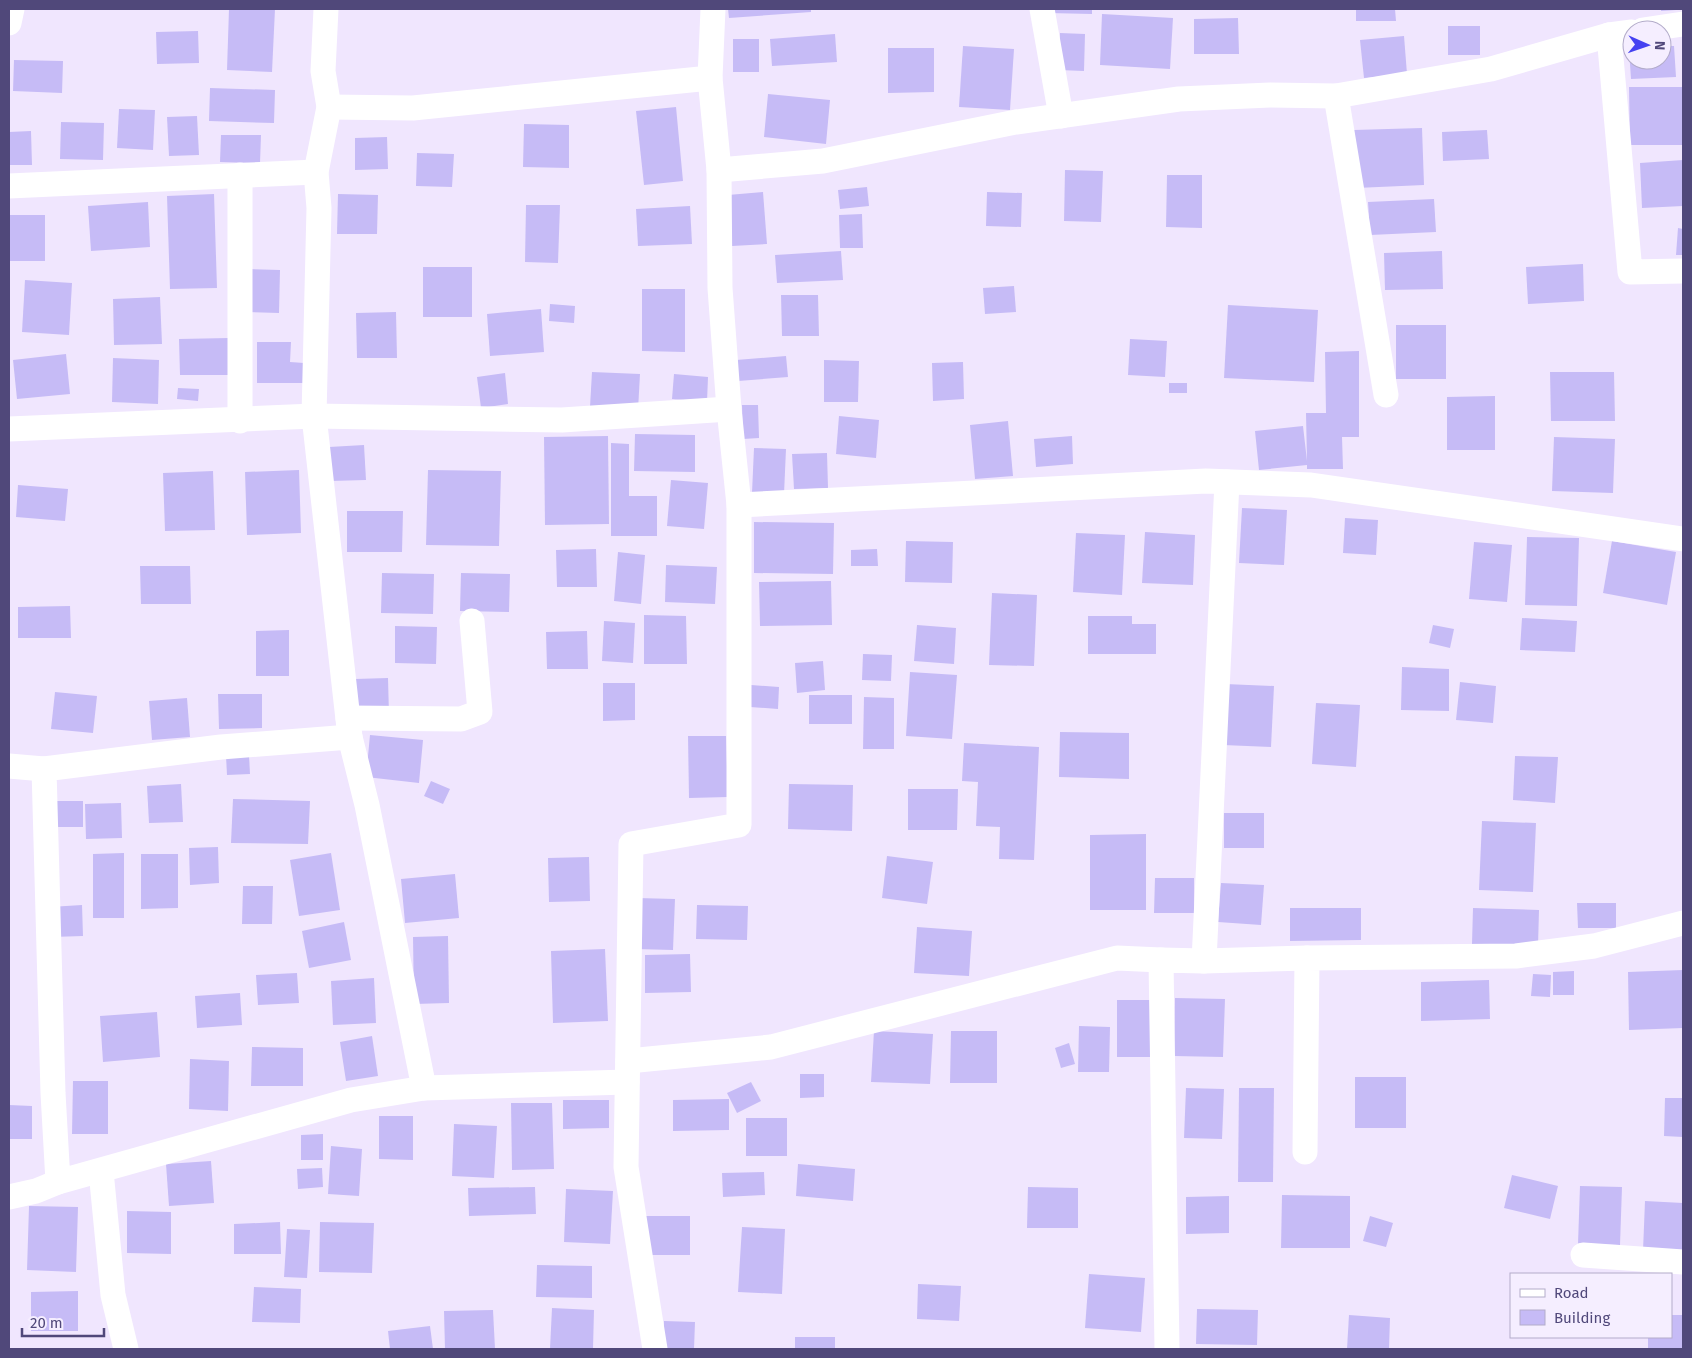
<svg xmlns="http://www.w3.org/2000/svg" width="1692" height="1358" font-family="'Fira Sans',sans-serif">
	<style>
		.building { fill: #c6bbf6 }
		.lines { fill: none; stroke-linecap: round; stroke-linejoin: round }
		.minor { stroke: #fff; stroke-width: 25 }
	</style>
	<rect width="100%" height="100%" fill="#f0e6fe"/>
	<g class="building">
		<path d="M229 9H275L272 72 227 70Z"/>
		<path d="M728 9H811V12L729 18Z"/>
		<path d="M1048 9H1092V14L1048 13Z"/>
		<path d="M1356 9H1395L1396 21H1356Z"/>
		<path d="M1661 9H1676V10L1661 11Z"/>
		<path d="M1102 14 1173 18 1170 69 1100 65Z"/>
		<path d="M1238 18 1239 54H1194V19Z"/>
		<rect x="1448" y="26" width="32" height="29"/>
		<path d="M198 31 199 63 157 64 156 32Z"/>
		<path d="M1060 33 1085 34 1084 71 1059 70Z"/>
		<path d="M835 34 837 62 772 66 770 39Z"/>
		<path d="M1404 36 1407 74 1364 78 1360 40Z"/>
		<rect x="733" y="39" width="26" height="33"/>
		<path d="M963 46 1014 49 1010 110 959 107Z"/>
		<path d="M1662 46H1674L1676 77 1631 79 1629 49 1632 48V60H1662Z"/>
		<path d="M888 48H934V92L888 93Z"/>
		<path d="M14 60 63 61 62 93 13 91Z"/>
		<path d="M1629 87H1683V145H1630Z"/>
		<path d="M210 88 275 90 274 123 209 121Z"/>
		<path d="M768 94 830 100 826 144 764 137Z"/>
		<path d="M676 107 683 181 644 185 636 111Z"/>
		<path d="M119 109 155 110 153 150 117 148Z"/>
		<path d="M197 116 199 155 169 156 167 117Z"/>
		<path d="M61 122 104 123 103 160 60 159Z"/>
		<path d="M524 124 569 125V168L523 167Z"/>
		<path d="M1422 128 1424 185 1356 188 1354 130Z"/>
		<path d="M1487 130 1489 159 1443 161 1442 132Z"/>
		<path d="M31 131 32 165H9V132Z"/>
		<path d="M221 135H261L260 163 220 162Z"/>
		<path d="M387 137 388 169 355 170V138Z"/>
		<path d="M417 153 454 154 452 187 416 186Z"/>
		<path d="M1683 160V206L1642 208 1640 163Z"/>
		<path d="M1065 170 1103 171 1101 222 1064 221Z"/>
		<path d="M1167 175H1202V228L1166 227Z"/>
		<path d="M867 187 869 206 840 209 838 190Z"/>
		<path d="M763 192 767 244 732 246 728 195Z"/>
		<path d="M987 192 1022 193 1021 227 986 226Z"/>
		<path d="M214 194 217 288 170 289 167 196Z"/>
		<path d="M338 194 378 195 377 234H337Z"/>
		<path d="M1434 199 1436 232 1370 235 1368 202Z"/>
		<path d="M148 202 150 247 91 251 88 206Z"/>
		<path d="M526 205H560L558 263 525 262Z"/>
		<path d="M690 206 692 244 638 246 636 209Z"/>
		<path d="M862 214 863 248H840L839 215Z"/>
		<rect x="9" y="215" width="36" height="46"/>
		<path d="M1678 228 1683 229V255H1676Z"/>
		<path d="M841 251 843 280 777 283 775 255Z"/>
		<path d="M1442 251 1443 289 1385 290 1384 253Z"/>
		<path d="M1583 264 1584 301 1528 304 1526 267Z"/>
		<rect x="423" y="267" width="49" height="50"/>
		<path d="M247 269 280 270 279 313 246 312Z"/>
		<path d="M25 280 72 283 69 335 22 332Z"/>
		<path d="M1014 286 1016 312 985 314 983 288Z"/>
		<path d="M642 289H685V352L642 351Z"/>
		<path d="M781 295H818L819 336H782Z"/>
		<path d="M160 297 162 344 114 345 113 299Z"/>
		<path d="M550 304 575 306 574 323 549 321Z"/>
		<path d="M1228 305 1318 310 1314 382 1224 378Z"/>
		<path d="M541 309 544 352 490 356 487 314Z"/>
		<path d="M396 312 397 358H357L356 313Z"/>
		<rect x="1396" y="325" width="50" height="54"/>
		<path d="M229 338V375H180L179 339Z"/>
		<path d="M1130 339 1167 341 1165 377 1128 375Z"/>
		<path d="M257 342H291L290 362 304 363 303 383H257Z"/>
		<path d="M1359 351V437H1342L1343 469H1307V465L1259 470 1255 431 1303 426 1307 461 1306 413H1326L1325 352Z"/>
		<path d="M66 354 70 394 17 399 13 360Z"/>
		<path d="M786 356 788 377 738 381 736 360Z"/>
		<path d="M113 358 159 360 158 404 112 402Z"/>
		<path d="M824 360 859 361 858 402H824Z"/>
		<path d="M963 362 964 399 933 401 932 363Z"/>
		<path d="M592 372 640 374 638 410 590 407Z"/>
		<path d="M1550 372H1614L1615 421H1551Z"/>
		<path d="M505 373 508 404 481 408 477 377Z"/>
		<path d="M674 374 708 377 707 402 672 399Z"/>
		<rect x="1169" y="383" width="18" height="10"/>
		<path d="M178 388 199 389 198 401 177 399Z"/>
		<path d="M1495 396V450H1447V397Z"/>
		<path d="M742 405H758L759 438 743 439Z"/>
		<path d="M839 416 879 420 876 458 836 454Z"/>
		<path d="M1008 421 1013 476 975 479 970 425Z"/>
		<path d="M635 434 695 435V472L634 471Z"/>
		<path d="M608 436 609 524 545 525 544 437Z"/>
		<path d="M1072 436 1073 464 1036 467 1034 439Z"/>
		<path d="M1554 437 1615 439 1613 493 1552 491Z"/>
		<path d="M611 443 629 444V496H657V536H611Z"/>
		<path d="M364 445 366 480 330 481 329 447Z"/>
		<path d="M754 448 786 449 784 494 752 493Z"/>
		<path d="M827 453 828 488 794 489 792 454Z"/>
		<path d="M299 470 301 533 247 535 245 472Z"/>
		<path d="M428 470 501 471 499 546 426 545Z"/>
		<path d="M213 471 215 530 165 531 163 473Z"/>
		<path d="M671 480 708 483 704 529 667 526Z"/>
		<path d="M18 485 68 489 65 521 16 517Z"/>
		<path d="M1242 508 1287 510 1284 565 1239 563Z"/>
		<path d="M347 511H403L402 552H347Z"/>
		<path d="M1345 518 1378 520 1376 555 1343 553Z"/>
		<path d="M754 522 834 523 833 574 754 573Z"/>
		<path d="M1145 532 1195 535 1193 585 1142 583Z"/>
		<path d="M1076 533 1125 535 1122 595 1073 592Z"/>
		<path d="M1527 537 1579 538 1577 606 1525 605Z"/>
		<path d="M906 541 953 542 952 583 905 582Z"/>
		<path d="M1612 541 1676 552 1667 605 1603 593Z"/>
		<path d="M1474 542 1512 545 1507 602 1469 599Z"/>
		<path d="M596 549 597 587H557L556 550Z"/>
		<path d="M877 549 878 566H851V550Z"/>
		<path d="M618 552 645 555 641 604 614 601Z"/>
		<path d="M666 565 717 567 715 604 665 602Z"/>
		<path d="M140 566H190L191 604H141Z"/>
		<path d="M382 573 434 574 433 614 381 613Z"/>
		<path d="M461 573 510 574 509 612 460 611Z"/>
		<path d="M831 581 832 625 760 626 759 582Z"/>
		<path d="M992 593 1037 595 1034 666 989 665Z"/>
		<path d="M70 606 71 638H18V607Z"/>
		<path d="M644 615 686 616 687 664H644Z"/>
		<path d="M1088 616H1132V624H1156V654H1088Z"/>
		<path d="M1522 618 1577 621 1575 652 1520 650Z"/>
		<path d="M604 621 635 623 633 663 602 661Z"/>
		<path d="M917 625 956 628 954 664 914 661Z"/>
		<path d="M1433 625 1454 629 1450 648 1429 643Z"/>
		<path d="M395 626 437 627 436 664 395 663Z"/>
		<path d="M289 630V676H256V631Z"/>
		<path d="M587 631 588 669H547L546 632Z"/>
		<path d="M863 654 892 655 891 681 862 680Z"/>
		<path d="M823 661 825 690 797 693 795 663Z"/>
		<path d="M1402 667 1449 669V711L1401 710Z"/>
		<path d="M910 672 957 675 952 739 906 736Z"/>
		<path d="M388 678 389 715 357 716 355 679Z"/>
		<path d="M1460 682 1496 686 1493 723 1456 720Z"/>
		<path d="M603 683H635V720L603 721Z"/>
		<path d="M1225 684 1274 686 1271 747 1223 745Z"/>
		<path d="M751 685 779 687 778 709 750 707Z"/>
		<path d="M55 692 97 696 93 733 51 729Z"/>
		<path d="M218 694H262V728L219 729Z"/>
		<rect x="809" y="695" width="43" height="29"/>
		<path d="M864 697 894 698V749H863Z"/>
		<path d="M187 698 190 737 152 740 149 701Z"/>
		<path d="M1316 703 1360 705 1356 767 1312 764Z"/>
		<path d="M1060 732 1129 733V779L1059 777Z"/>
		<path d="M370 735 423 740 419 783 366 777Z"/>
		<path d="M688 736H726L728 797 689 798Z"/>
		<path d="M964 743 1039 747 1034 860 999 859 1000 827 976 826 978 782 962 781Z"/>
		<path d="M249 755 250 774 227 775 226 756Z"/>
		<path d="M1515 756 1558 757 1555 803 1513 800Z"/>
		<path d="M431 781 450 789 443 804 424 796Z"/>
		<path d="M181 784 183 822 149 823 147 786Z"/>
		<path d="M789 784 853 785 852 831 788 829Z"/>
		<path d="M908 789H958L957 830H908Z"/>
		<path d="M233 799 310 801 308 844 231 843Z"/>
		<rect x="55" y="801" width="28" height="26"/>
		<path d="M121 803 122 838 86 839 85 804Z"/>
		<rect x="1224" y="813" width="40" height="35"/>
		<path d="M1482 821 1536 823 1533 892 1479 890Z"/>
		<path d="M1146 834V910H1090V835Z"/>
		<path d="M218 847 219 883 190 885 189 848Z"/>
		<path d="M124 853V918H93V854Z"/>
		<path d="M331 853 340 910 299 916 290 860Z"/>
		<path d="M141 854H178V908L141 909Z"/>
		<path d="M887 856 933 862 927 904 882 898Z"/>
		<path d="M589 857 590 901 549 902 548 858Z"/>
		<path d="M455 874 459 918 405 923 401 879Z"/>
		<path d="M1155 878H1194V913H1154Z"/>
		<path d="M1221 883 1264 885 1261 925 1218 922Z"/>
		<path d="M243 886H273L272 924H242Z"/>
		<path d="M637 898 675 899 673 950 635 949Z"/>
		<path d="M1577 903H1616V928H1578Z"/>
		<path d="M82 905 83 936 52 937 50 907Z"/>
		<path d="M697 905 748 906 747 940 696 939Z"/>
		<path d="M1290 908H1361V940L1290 941Z"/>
		<path d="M1473 908 1539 910 1538 946 1472 944Z"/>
		<path d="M344 922 351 960 309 968 302 931Z"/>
		<path d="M917 927 972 931 969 976 914 973Z"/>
		<path d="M448 936 449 1003 414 1004 413 937Z"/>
		<path d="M605 949 608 1021 553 1023 551 951Z"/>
		<path d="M690 954 691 992 645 993V955Z"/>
		<path d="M1683 970V1028L1629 1030 1628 972Z"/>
		<path d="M1574 971V995H1553V972Z"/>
		<path d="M297 973 299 1003 258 1005 256 975Z"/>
		<path d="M1533 974 1551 975 1550 997 1531 996Z"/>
		<path d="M374 978 376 1023 333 1025 331 981Z"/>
		<path d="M1489 980 1490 1019 1421 1021V982Z"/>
		<path d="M240 993 242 1025 197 1028 195 996Z"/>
		<path d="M1175 998 1225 999 1223 1057 1174 1056Z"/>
		<rect x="1117" y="1000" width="37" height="57"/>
		<path d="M157 1012 160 1057 103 1062 100 1016Z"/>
		<path d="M1079 1026 1110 1027 1109 1072H1078Z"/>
		<path d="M874 1031 933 1034 930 1084 871 1082Z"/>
		<path d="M951 1031H997V1083H950Z"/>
		<path d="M372 1036 378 1076 346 1081 340 1042Z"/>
		<path d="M1069 1043 1075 1064 1061 1068 1055 1048Z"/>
		<path d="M252 1047 303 1048V1086H251Z"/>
		<path d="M190 1059 229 1061 228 1111 189 1109Z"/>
		<path d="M800 1074H824V1097L800 1098Z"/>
		<rect x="1355" y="1077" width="51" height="51"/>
		<path d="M73 1081H108V1134H72Z"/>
		<path d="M751 1082 761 1101 737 1113 727 1093Z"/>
		<path d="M1186 1088 1224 1089 1222 1139 1184 1138Z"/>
		<path d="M1239 1088H1274L1273 1182H1238Z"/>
		<path d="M1665 1098H1683V1137L1664 1136Z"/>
		<path d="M729 1099V1130L673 1131V1100Z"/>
		<path d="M563 1100H609V1128L563 1129Z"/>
		<path d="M511 1103H552L554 1169 512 1170Z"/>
		<path d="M9 1105 32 1106V1139H9Z"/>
		<path d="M379 1116H413V1160L379 1159Z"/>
		<rect x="746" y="1118" width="41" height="38"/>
		<path d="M454 1124 497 1126 494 1178 452 1176Z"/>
		<path d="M323 1134V1160H301V1135Z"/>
		<path d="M331 1146 362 1149 359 1196 328 1194Z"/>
		<path d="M211 1161 214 1203 169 1206 166 1164Z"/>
		<path d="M798 1164 855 1169 853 1201 796 1196Z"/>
		<path d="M322 1168 323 1187 298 1189 297 1169Z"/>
		<path d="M764 1172 765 1195 723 1197 722 1173Z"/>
		<path d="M1512 1175 1558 1186 1550 1219 1504 1208Z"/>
		<path d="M1580 1186 1622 1187 1620 1245 1578 1244Z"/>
		<path d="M535 1187 536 1214 469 1216 468 1188Z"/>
		<path d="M1028 1187 1078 1188V1228H1027Z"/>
		<path d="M566 1189 613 1191 610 1244 564 1242Z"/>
		<path d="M1282 1195 1350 1196V1248H1281Z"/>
		<path d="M1229 1196V1233L1186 1234V1197Z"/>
		<path d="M1645 1201 1683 1203V1253L1643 1251Z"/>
		<path d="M29 1206 78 1207 76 1272 27 1270Z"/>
		<path d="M127 1211 171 1212V1254L127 1253Z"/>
		<rect x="646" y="1216" width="44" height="39"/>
		<path d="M1370 1216 1393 1223 1386 1247 1363 1241Z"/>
		<path d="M280 1222 281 1254H234V1224Z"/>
		<path d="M320 1222 374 1223 372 1273 319 1272Z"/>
		<path d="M742 1227 785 1229 782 1294 738 1292Z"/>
		<path d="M287 1229 310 1230 307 1278 284 1277Z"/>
		<path d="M537 1265 592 1266V1298L536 1297Z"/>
		<path d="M1089 1274 1145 1278 1141 1332 1085 1328Z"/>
		<path d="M918 1284 961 1286 959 1321 917 1319Z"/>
		<path d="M254 1287 301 1289 300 1323 252 1322Z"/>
		<path d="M78 1291V1331H31V1292Z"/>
		<path d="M552 1308 594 1310 593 1349H550Z"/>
		<path d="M1197 1309 1258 1310 1257 1345 1196 1344Z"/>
		<path d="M493 1310 495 1349H445L444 1311Z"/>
		<path d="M1349 1315 1390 1318 1389 1349H1347Z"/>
		<path d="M1671 1315H1683V1349H1648V1337H1671Z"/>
		<path d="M664 1321 695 1322 694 1349H663Z"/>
		<path d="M430 1326 433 1349H390L388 1331Z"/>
		<rect x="795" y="1337" width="40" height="12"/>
	</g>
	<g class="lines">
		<g class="minor">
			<path d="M326 9 323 71 329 107 316 172 319 208 314 416 350 737 367 805 424 1088 627 1082"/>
			<path d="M713 9 710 78 719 170 823 161 1016 122 1179 99 1270 95 1336 96 1491 69 1609 35 1632 32"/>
			<path d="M1042 9 1061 116"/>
			<path d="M9 23 12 9"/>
			<path d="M1643 30 1683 24"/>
			<path d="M1609 35 1630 272 1683 271"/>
			<path d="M1336 96 1386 395"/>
			<path d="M329 107 413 108 710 78"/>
			<path d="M240 175V421"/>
			<path d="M9 186 316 172"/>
			<path d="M9 429 314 416 562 420 729 409"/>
			<path d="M739 505 1206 481 1311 485 1683 539"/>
			<path d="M348 718 461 719 480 712 472 621"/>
			<path d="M350 737 221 747 44 769 53 1093 58 1182 351 1100 424 1088"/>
			<path d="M9 766 44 769"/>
			<path d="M1204 961 1227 482"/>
			<path d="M628 1061 771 1047 1117 958 1161 960"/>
			<path d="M1305 1152 1307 958 1516 956 1594 946 1683 923"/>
			<path d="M101 1171 113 1295 126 1349"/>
			<path d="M9 1197 36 1191 58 1182"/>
			<path d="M1583 1255 1683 1262"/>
			<path d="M655 1349 626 1167 631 844 739 825V505L729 409 720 288 719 170"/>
			<path d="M1167 1349 1161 960 1204 961 1307 958"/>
		</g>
	</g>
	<rect width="1692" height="1358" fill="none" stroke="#50487a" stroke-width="20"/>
	<rect x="1510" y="1273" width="162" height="65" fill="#f5eeff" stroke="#b3acca"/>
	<rect x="1520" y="1289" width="25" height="8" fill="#ffffff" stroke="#b3acca"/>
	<text x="1554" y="1298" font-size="15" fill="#50487a">Road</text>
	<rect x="1520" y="1310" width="25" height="15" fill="#c6bbf6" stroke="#b3acca"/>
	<text x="1554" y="1323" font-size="15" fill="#50487a">Building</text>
	<g transform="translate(1647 45) rotate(92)"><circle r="24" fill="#f5eeff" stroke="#b3acca"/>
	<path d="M0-4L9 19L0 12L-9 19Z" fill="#4542f1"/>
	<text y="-8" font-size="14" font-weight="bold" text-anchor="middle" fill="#50487a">N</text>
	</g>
	<path d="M22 1328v8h82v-8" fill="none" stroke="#50487a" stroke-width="2.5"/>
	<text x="30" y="1328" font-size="15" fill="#50487a" stroke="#f5eeff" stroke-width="4" paint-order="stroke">20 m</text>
</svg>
